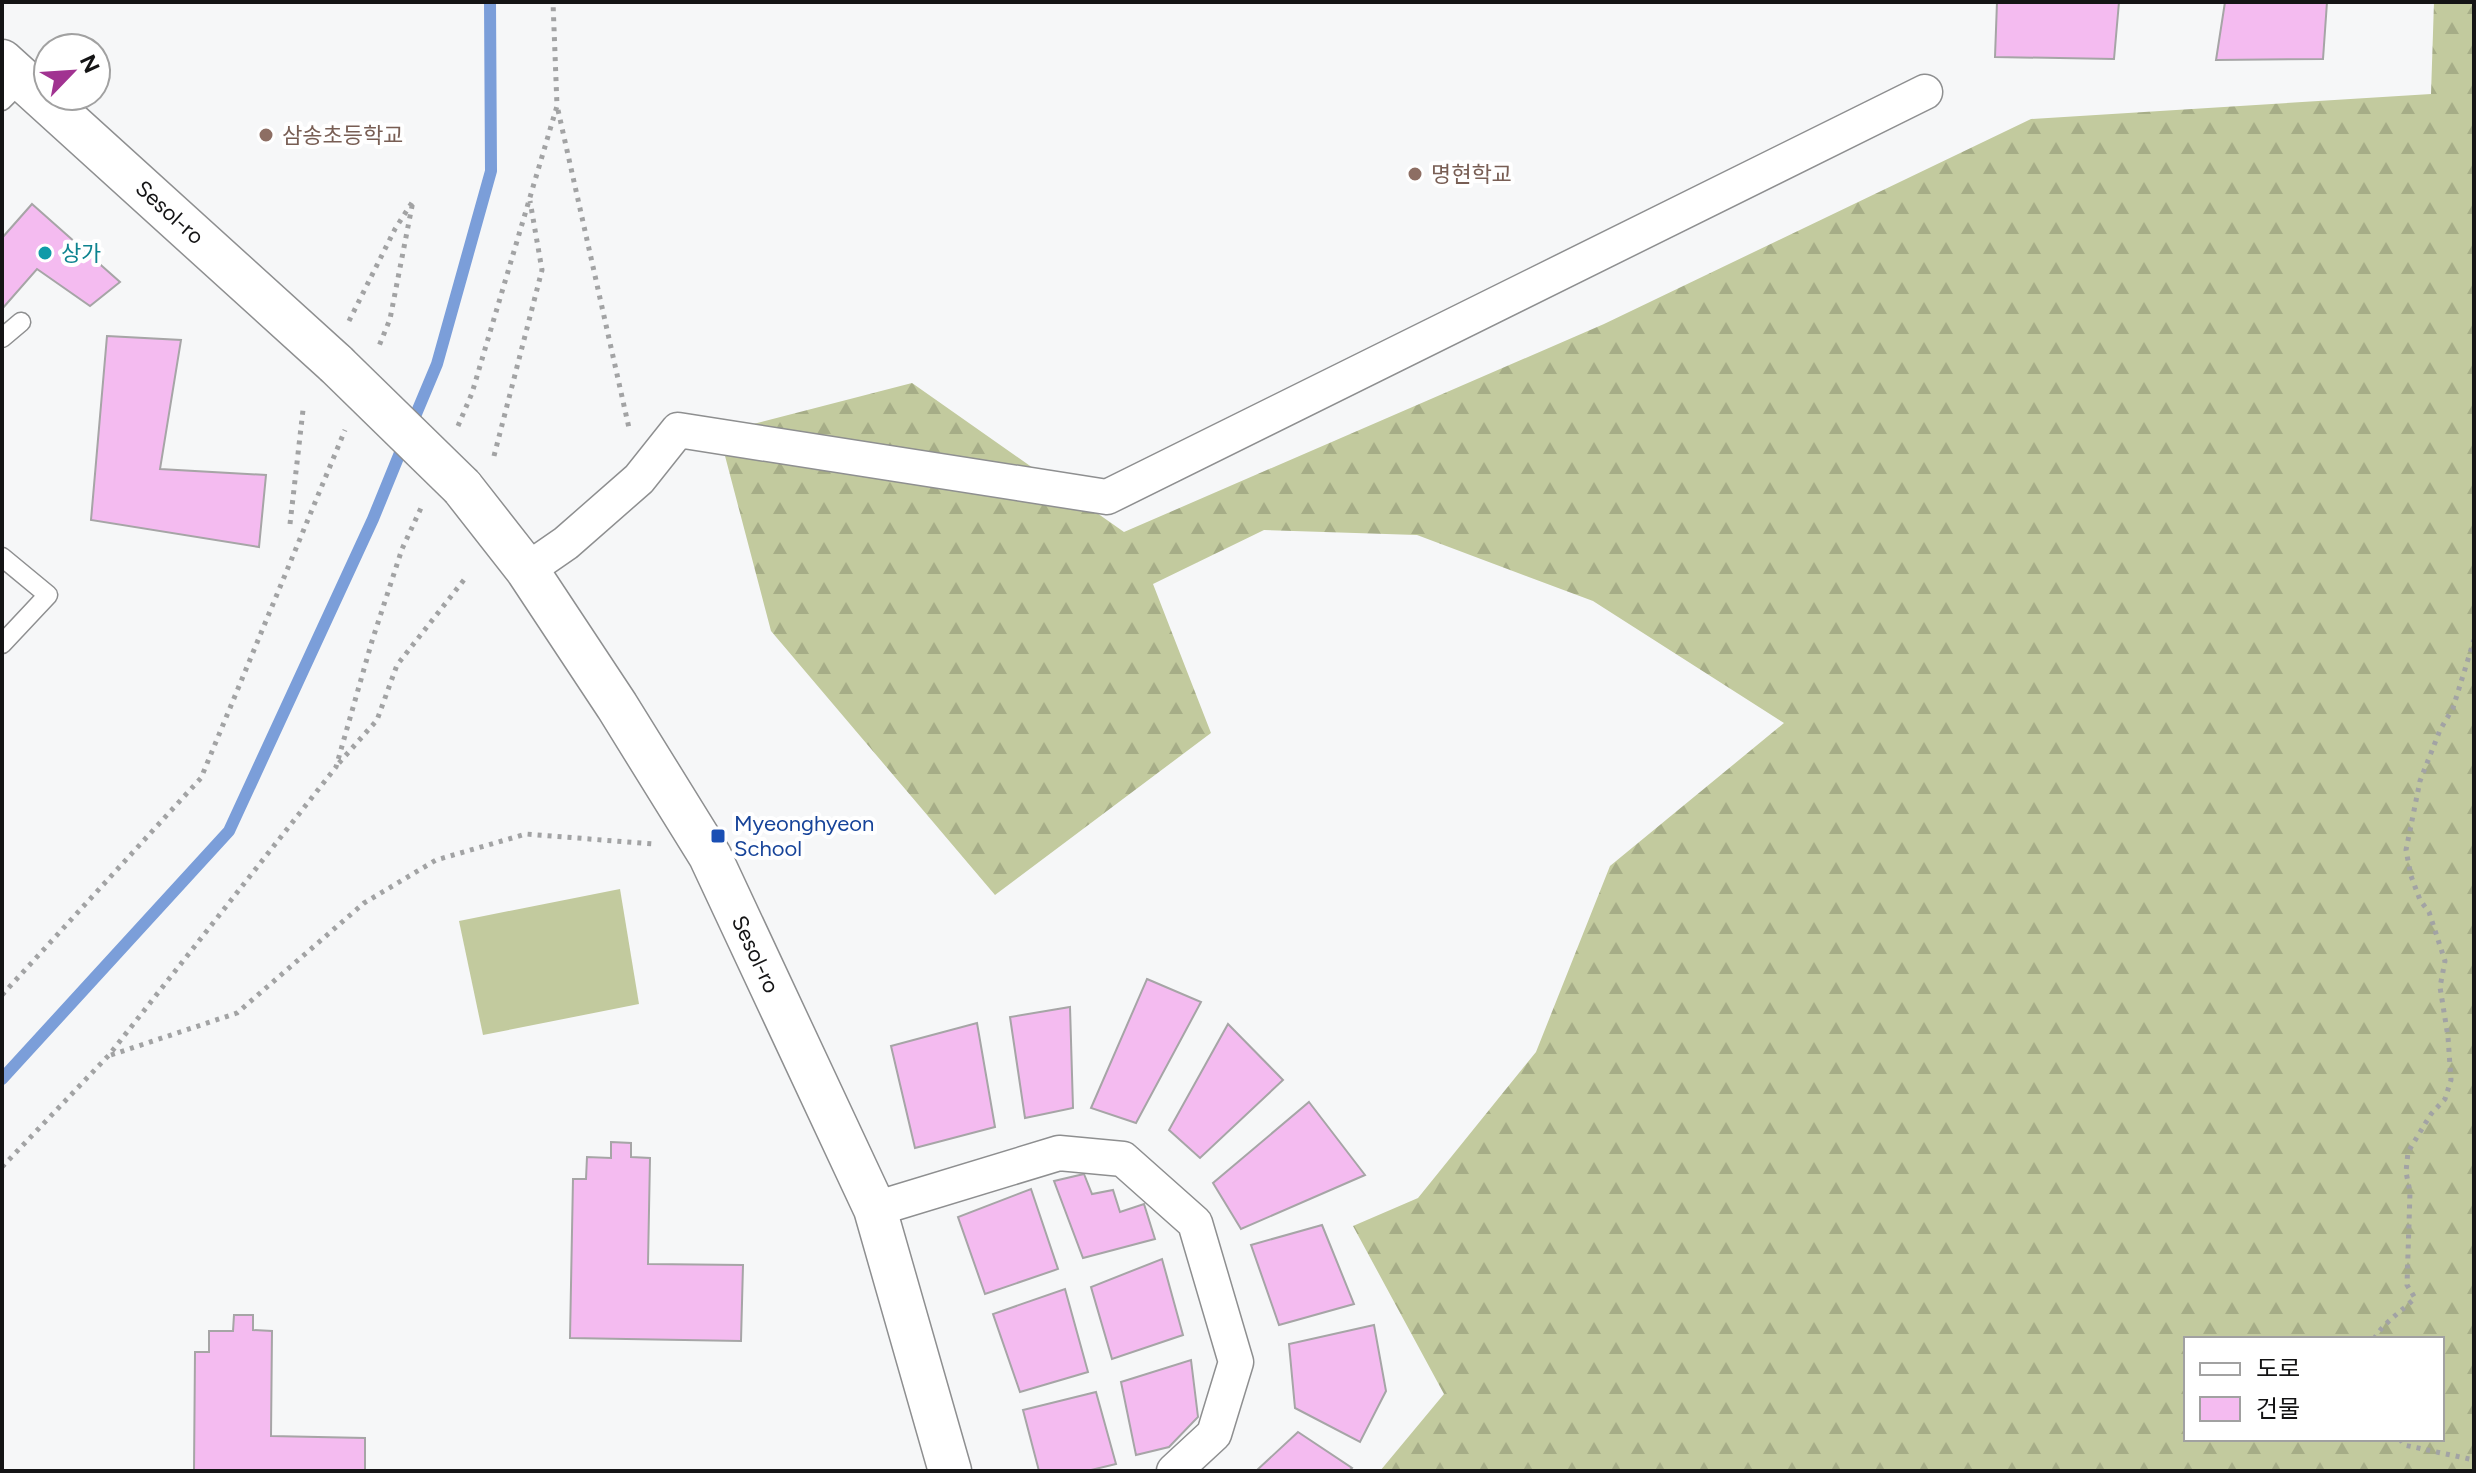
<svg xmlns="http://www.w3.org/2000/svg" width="2476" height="1473" font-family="Figtree,'Noto Sans KR',sans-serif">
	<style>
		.forest { fill: url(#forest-firs); fill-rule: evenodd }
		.pitch { fill: #c2ca9e }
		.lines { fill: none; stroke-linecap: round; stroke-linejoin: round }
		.stream { stroke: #7b9ed9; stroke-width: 12 }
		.building { fill: #f4bbf0; stroke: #a6a5a6; stroke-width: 2 }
		.service-casing { stroke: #8e8f90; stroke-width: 21 }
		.minor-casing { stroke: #8e8f90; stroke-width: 37 }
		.tertiary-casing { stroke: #8e8f90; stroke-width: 45 }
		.path { stroke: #a2a3a4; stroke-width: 5; stroke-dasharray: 4 6; stroke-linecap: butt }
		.service { stroke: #fff; stroke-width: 18 }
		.minor { stroke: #fff; stroke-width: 34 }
		.tertiary { stroke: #fff; stroke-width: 42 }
		.tertiary-bridge-casing { stroke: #8e8f90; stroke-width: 45; stroke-linecap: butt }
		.tertiary-bridge { stroke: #fff; stroke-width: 42 }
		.education-dot { fill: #8d6e63; stroke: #fff; stroke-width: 3 }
		.culture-dot { fill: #0f9aa8; stroke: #fff; stroke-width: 3 }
		.transit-dot { fill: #1a4fb4; stroke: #fff; stroke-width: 3 }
		.labels { text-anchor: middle; stroke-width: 8; stroke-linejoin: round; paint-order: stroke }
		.education-label { font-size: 22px; fill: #785e54; stroke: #fff; text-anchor: start }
		.street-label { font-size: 22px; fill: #141415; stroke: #fff }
		.culture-label { font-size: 22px; fill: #0d838f; stroke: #fff; text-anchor: start }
		.transit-label { font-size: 22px; fill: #164399; stroke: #fff; text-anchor: start }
	</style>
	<defs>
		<pattern id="forest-firs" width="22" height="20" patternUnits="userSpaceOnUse" patternTransform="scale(2)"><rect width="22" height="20" fill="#c2ca9e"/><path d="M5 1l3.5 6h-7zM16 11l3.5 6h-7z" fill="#a6ad87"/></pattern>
	</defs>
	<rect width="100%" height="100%" fill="#f6f7f8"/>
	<path class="forest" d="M2434 2H2474V1471H1380L1444 1394 1353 1226 1418 1198 1536 1052 1610 866 1784 723 1593 601 1417 535 1264 530 1153 584 1211 733 995 895 771 631 719 433 912 383 1124 532 1604 324 2031 119 2431 94ZM2186 1339H2442V1439H2186Z"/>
	<path class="pitch" d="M620 889 639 1004 483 1035 459 921Z"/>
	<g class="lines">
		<g class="stream">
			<path d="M411 426 437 364 491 171 490 2"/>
			<path d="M2 1079 229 831 373 519 404 443"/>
		</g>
	</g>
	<g class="building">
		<path d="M1997 2H2119L2114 59 1995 57Z"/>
		<path d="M2225 2H2327L2323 59 2216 60Z"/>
		<path d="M32 204 120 282 90 306 37 269 2 309V238Z"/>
		<path d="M107 336 181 340 160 469 266 475 259 547 91 520Z"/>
		<path d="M1147 979 1201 1002 1136 1123 1091 1108Z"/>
		<path d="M1070 1007 1073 1108 1025 1118 1010 1017Z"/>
		<path d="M977 1023 995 1127 915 1148 891 1046Z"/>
		<path d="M1228 1024 1283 1080 1200 1158 1169 1130Z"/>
		<path d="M1309 1102 1365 1175 1241 1229 1213 1183Z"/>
		<path d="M611 1142 631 1143V1157L650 1158 648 1264 743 1265 741 1341 570 1338 573 1179H586L587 1157 611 1158Z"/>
		<path d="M1084 1174 1092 1194 1113 1190 1120 1212 1144 1204 1155 1239 1083 1258 1054 1181Z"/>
		<path d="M1031 1189 1058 1269 985 1294 958 1217Z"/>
		<path d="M1322 1225 1354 1304 1279 1325 1251 1245Z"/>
		<path d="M1162 1259 1183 1335 1112 1359 1091 1287Z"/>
		<path d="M1065 1289 1088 1372 1020 1392 993 1314Z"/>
		<path d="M234 1315H253V1330L272 1331 271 1436 365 1438V1471H194L195 1352H209V1331H233Z"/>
		<path d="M1374 1325 1386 1391 1360 1442 1295 1408 1289 1344Z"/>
		<path d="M1191 1360 1198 1417 1169 1447 1136 1455 1121 1382Z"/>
		<path d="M1096 1392 1116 1464 1087 1471H1039L1023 1410Z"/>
		<path d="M1298 1432 1352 1468 1349 1471H1256Z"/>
	</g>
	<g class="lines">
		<g class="service-casing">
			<g id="service">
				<path d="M2 101 23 80"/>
				<path d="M2 338 21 322"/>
				<path d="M2 557 48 595 2 644"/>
			</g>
		</g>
		<g class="minor-casing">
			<g id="minor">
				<path d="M527 570 566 543 639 479 678 430 1107 497 1925 92"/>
				<path d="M875 1209 1059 1153 1123 1159 1195 1223 1236 1362 1214 1434 1174 1471"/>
			</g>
		</g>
		<g class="tertiary-casing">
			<g id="tertiary">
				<path d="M2 61 336 364"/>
				<path d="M462 487 527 570 617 706 710 856 875 1209 950 1471"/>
			</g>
		</g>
		<g class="path">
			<path d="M558 110 629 428"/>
			<path d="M349 321 395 229 413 201 390 319 379 346"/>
			<path d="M458 426 472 393 557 106 553 2"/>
			<path d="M494 456 542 270 530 201"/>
			<path d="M290 524 303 410"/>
			<path d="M339 763 377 720 397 665 467 576"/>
			<path d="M2 995 201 778 345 430"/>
			<path d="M111 1055 237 1013 364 903 436 860 526 834 653 844"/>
			<path d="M2 1167 109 1055 336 767 372 641 402 549 421 508"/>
			<path d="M2374 1339C2384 1322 2401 1312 2415 1298L2407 1285 2410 1192 2406 1172 2408 1152 2431 1114 2445 1099 2451 1080 2448 1037 2440 987 2445 961 2429 912 2420 900 2411 876 2406 850 2420 781 2440 730 2453 708 2474 640"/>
			<path d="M2400 1439 2404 1445 2474 1460"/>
		</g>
		<use href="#service" class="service"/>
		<use href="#minor" class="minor"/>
		<use href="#tertiary" class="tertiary"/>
		<g class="tertiary-bridge-casing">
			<path id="tertiary-bridge" d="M336 364 462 487"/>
		</g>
		<use href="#tertiary-bridge" class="tertiary-bridge"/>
	</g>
	<g class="education-dot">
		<circle cx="266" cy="135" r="8"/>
		<circle cx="1415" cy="174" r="8"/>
	</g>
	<circle class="culture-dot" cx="45" cy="253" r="8"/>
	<rect class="transit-dot" x="710" y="828" width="16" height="16" rx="4"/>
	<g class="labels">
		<g class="education-label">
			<text x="282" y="143">삼송초등학교</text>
			<text x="1431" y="182">명현학교</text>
		</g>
		<g class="street-label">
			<text transform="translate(170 212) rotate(42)" y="8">Sesol-ro</text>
			<text transform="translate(756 954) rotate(65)" y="8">Sesol-ro</text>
		</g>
		<g class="culture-label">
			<text x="61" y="261">상가</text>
		</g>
		<g class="transit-label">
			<text x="734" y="831">Myeonghyeon<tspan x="734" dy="25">School</tspan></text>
		</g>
	</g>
	<rect width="2476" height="1473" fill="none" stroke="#141415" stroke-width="8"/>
	<rect x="2184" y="1337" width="260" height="104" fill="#ffffff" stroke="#a1a1a1" stroke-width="2"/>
	<rect x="2200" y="1363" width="40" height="12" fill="#ffffff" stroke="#a1a1a1" stroke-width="2"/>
	<text x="2256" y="1377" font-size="24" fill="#141415">도로</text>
	<rect x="2200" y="1397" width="40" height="24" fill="#f4bbf0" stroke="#a1a1a1" stroke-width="2"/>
	<text x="2256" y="1417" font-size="24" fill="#141415">건물</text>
	<g transform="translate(72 72) rotate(65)"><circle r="38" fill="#ffffff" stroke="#a1a1a1" stroke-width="2"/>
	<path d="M0-6L14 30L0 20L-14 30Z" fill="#a13391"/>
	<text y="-12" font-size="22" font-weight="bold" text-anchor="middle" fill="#141415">N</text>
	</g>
</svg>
